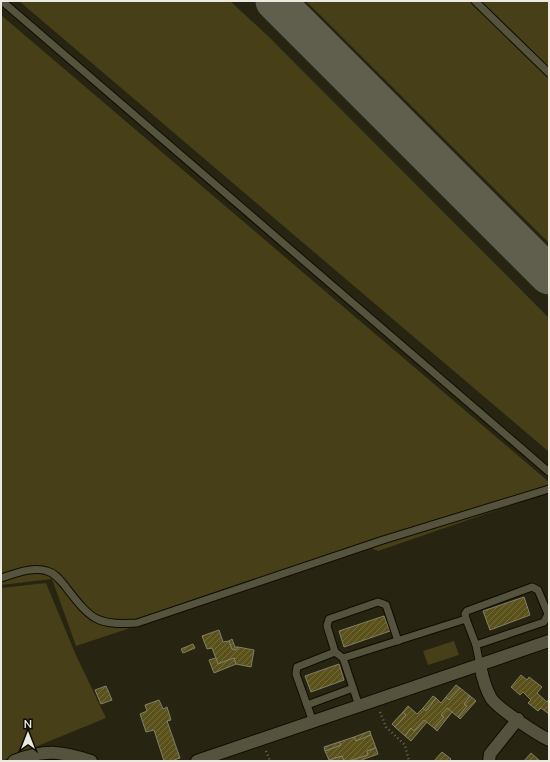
<svg xmlns="http://www.w3.org/2000/svg" width="550" height="762" font-family="Mulish,sans-serif">
	<style>
		.grass { fill: #463f17 }
		.lines { fill: none; stroke-linecap: round; stroke-linejoin: round }
		.taxiway { stroke: #605e4c; stroke-width: 39 }
		.building { fill: url(#building-hatch); stroke: #827f6a }
		.lane-casing { stroke: #100d00; stroke-width: 9 }
		.street-casing { stroke: #100d00; stroke-width: 14 }
		.path { stroke: #6b6858; stroke-width: 2.5; stroke-dasharray: 1 3; stroke-linecap: butt }
		.lane { stroke: #55523d; stroke-width: 7 }
		.street { stroke: #55523d; stroke-width: 12 }
	</style>
	<defs>
		<pattern id="building-hatch" width="6" height="6" patternUnits="userSpaceOnUse"><rect width="6" height="6" fill="#5a521a"/><path d="M-1 1l2-2M0 6l6-6M5 7l2-2" fill="none" stroke="#726b3b"/></pattern>
	</defs>
	<rect width="100%" height="100%" fill="#272411"/>
	<g class="grass">
		<path d="M19 1H230L268 36 549 318V452Z"/>
		<path d="M306 1H549V243Z"/>
		<path d="M1 15 549 482V492L378 551 371 548 76 646 52 579 1 585Z"/>
		<path d="M46 583 75 653 106 718 1 761V588Z"/>
		<path d="M454 641 459 655 428 665 423 651Z"/>
	</g>
	<g class="lines">
		<path class="taxiway" d="M275 1 549 275"/>
	</g>
	<g class="building">
		<path d="M524 597 530 615 490 630 483 611Z"/>
		<path d="M384 616 390 631 344 647 339 631Z"/>
		<path d="M219 630 223 642 229 641 232 649 236 650 238 647 254 650 251 667 236 664 234 658 218 664 212 648 207 649 202 636Z"/>
		<path d="M232 639 235 647H238L236 650 232 649 229 641Z"/>
		<path d="M193 644 195 648 183 653 181 649Z"/>
		<path d="M216 658 218 664 234 658 236 664 214 673 209 660Z"/>
		<path d="M339 664 344 680 311 692 305 676Z"/>
		<path d="M521 675 527 680 529 677 542 687 537 693 547 702 549 699V714L541 708 538 711 528 703 531 700 523 692 520 695 511 687Z"/>
		<path d="M456 685 460 688 449 700 446 697Z"/>
		<path d="M106 686 112 700 101 704 95 690Z"/>
		<path d="M460 688 470 696 464 704 467 706 458 717 447 708 441 715 444 717 434 728 424 720 414 731 411 728 405 736 395 727 406 715 403 712 408 706 417 714 423 708 426 711 436 698 441 703 446 697 449 700Z"/>
		<path d="M433 696 436 698 426 711 423 708Z"/>
		<path d="M470 696 476 701 460 719 458 717 467 706 464 704Z"/>
		<path d="M159 700 163 709 167 707 171 720 167 721 180 758 171 761H164L154 730 146 732 140 714 147 711 145 705Z"/>
		<path d="M447 708 452 712 437 731 434 728 444 717 441 715Z"/>
		<path d="M403 712 406 715 395 727 392 724Z"/>
		<path d="M424 720 427 722 411 741 405 736 411 728 414 731Z"/>
		<path d="M370 731 371 735 356 741 354 737Z"/>
		<path d="M371 735 376 748 367 751 368 755 349 761H344L342 756 329 760 325 751 341 745 339 742 354 737 356 741Z"/>
		<path d="M339 742 341 745 325 751 324 747Z"/>
		<path d="M376 748 378 754 359 761H349L368 755 367 751Z"/>
		<path d="M442 752 451 759 449 761H434Z"/>
		<path d="M531 753 540 761H524Z"/>
		<path d="M342 756 344 761H329V760Z"/>
	</g>
	<g class="lines">
		<g class="lane-casing">
			<g id="lane">
				<path d="M2 1 549 472"/>
				<path d="M475 1 549 73"/>
				<path d="M1 578C14 574 33 566 47 571 55 573 60 580 65 586 90 618 95 626 137 623L383 540 549 489"/>
				<path d="M466 619 465 614 467 611 532 587 538 590 548 614 544 622 476 645"/>
				<path d="M335 652 327 626 329 619 378 602 386 605 398 641"/>
				<path d="M307 705 353 688"/>
				<path d="M359 706 343 658 466 619 476 645 480 665"/>
				<path d="M313 722 296 674 297 667 335 652 343 658"/>
			</g>
		</g>
		<g class="street-casing">
			<g id="street">
				<path d="M480 665C482 675 485 688 491 698 497 708 537 734 549 740"/>
				<path d="M14 761C45 749 60 751 91 761"/>
				<path d="M197 761 549 641"/>
				<path d="M489 761 490 754 518 719"/>
			</g>
		</g>
		<g class="path">
			<path d="M380 712 386 727 405 745 409 761"/>
			<path d="M266 751 270 761"/>
		</g>
		<use href="#lane" class="lane"/>
		<use href="#street" class="street"/>
	</g>
	<rect width="550" height="762" fill="none" stroke="#eceade" stroke-width="4"/>
	<g transform="translate(28 734)" stroke="#0e0d06" stroke-width="3" paint-order="stroke">
	<path d="M0-3L7 15L0 10L-7 15Z" fill="#eceade"/>
	<text y="-6" font-size="11" font-weight="bold" text-anchor="middle" fill="#eceade">N</text>
	</g>
</svg>
